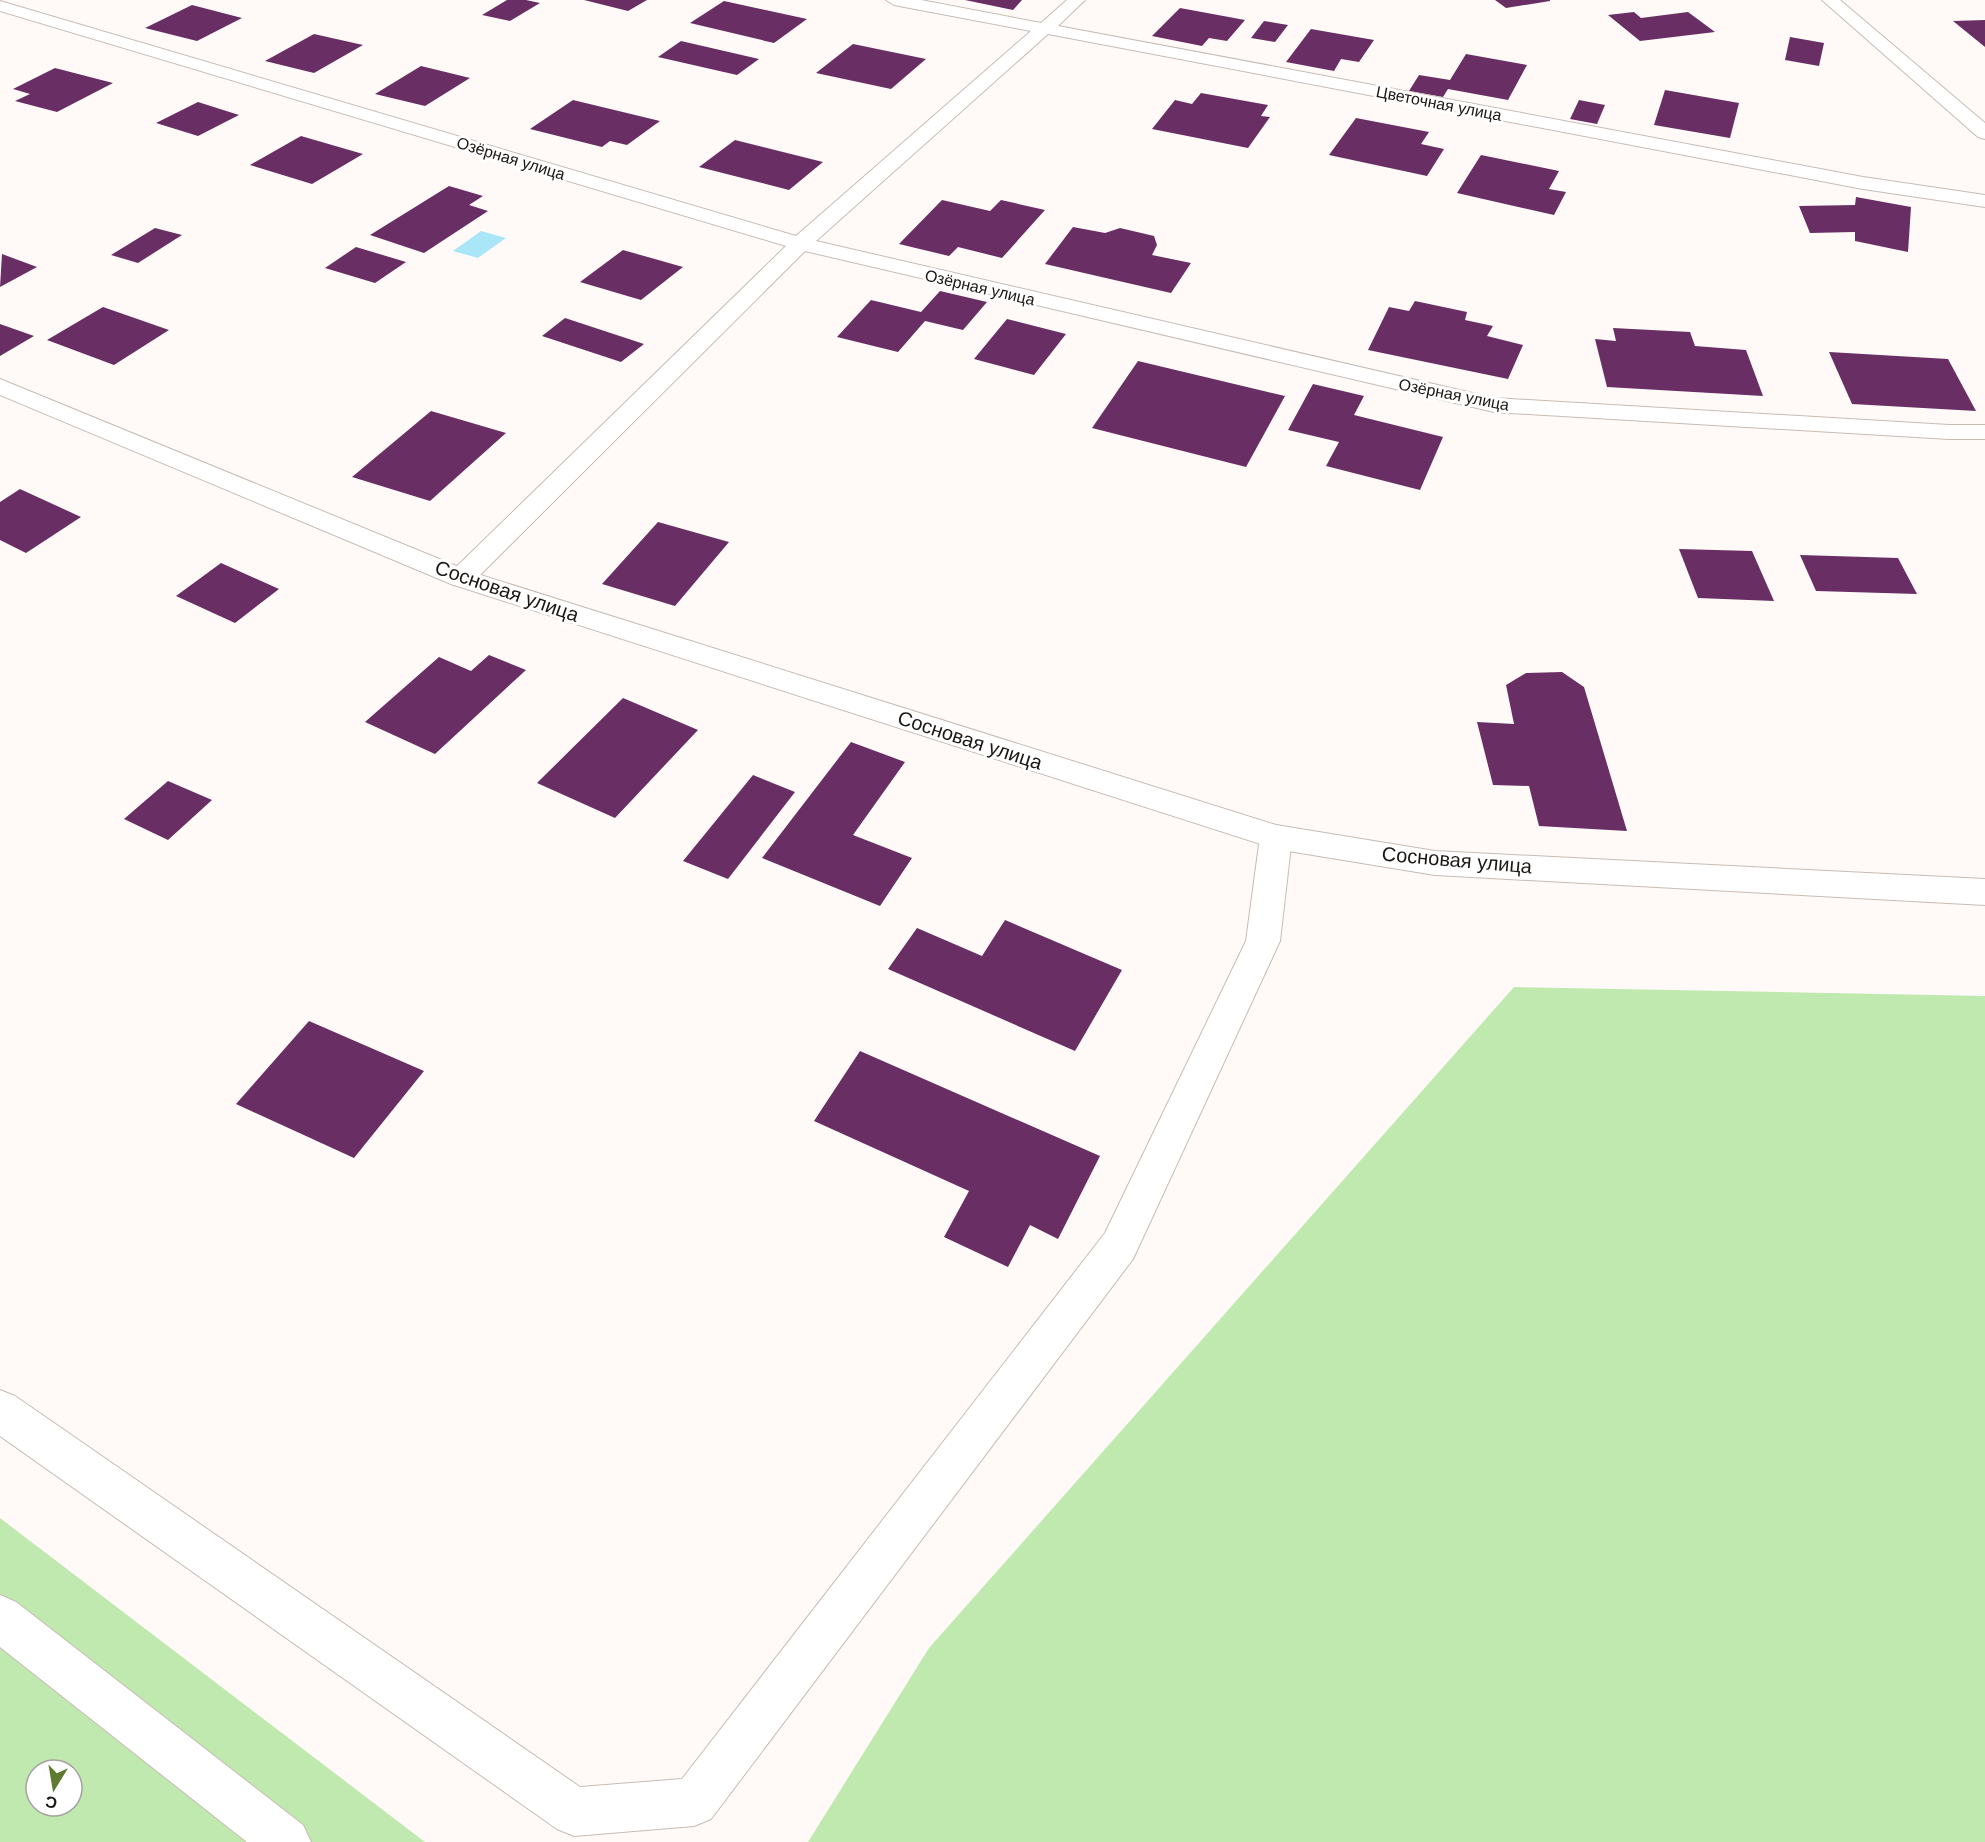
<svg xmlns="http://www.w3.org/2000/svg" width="1985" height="1842" font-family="Arial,sans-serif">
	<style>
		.green { fill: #c0e9b0; fill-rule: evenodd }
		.water { fill: #a9e7f8 }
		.building { fill: #692f64 }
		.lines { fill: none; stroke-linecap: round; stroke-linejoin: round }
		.lane-casing { stroke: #c7bcb5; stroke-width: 2 }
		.street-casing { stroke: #c7bcb5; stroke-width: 2 }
		.lane { fill: #fff; fill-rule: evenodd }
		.street { fill: #fff; fill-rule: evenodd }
		.labels { text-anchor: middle; stroke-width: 6; stroke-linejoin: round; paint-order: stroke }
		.far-street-label { font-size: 16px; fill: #1b1714; stroke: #fff }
		.street-label { font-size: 20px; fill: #1b1714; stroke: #fff }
	</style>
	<rect width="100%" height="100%" fill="#fffaf7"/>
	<g class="green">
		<path d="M1514 987 1985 996V1842H808L929 1648Z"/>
		<path d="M0 1518 425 1842H0ZM36 1770H72V1806H36Z"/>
	</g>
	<path class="water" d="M481 231 506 238 478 258 453 251Z"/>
	<g class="building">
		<path d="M507 0H526L540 3 510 21 482 15Z"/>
		<path d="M584 0H647L628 11Z"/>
		<path d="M965 0H1022L1013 10Z"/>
		<path d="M1495 0H1550V1L1506 8Z"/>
		<path d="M724 1 807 19 774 43 690 23Z"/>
		<path d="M192 5 242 18 197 41 145 28Z"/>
		<path d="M1180 8 1245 20 1227 41 1209 38 1202 46 1152 36Z"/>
		<path d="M1634 12 1641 18 1688 12 1715 32 1640 41 1608 15Z"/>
		<path d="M1985 20V47L1953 21Z"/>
		<path d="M1264 21 1288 25 1275 42 1251 38Z"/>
		<path d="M1311 29 1374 40 1359 62 1341 59 1334 71 1286 62Z"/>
		<path d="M314 34 363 45 314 73 265 61Z"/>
		<path d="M1790 37 1824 43 1819 66 1785 60Z"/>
		<path d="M681 41 759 59 737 75 658 57Z"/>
		<path d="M853 44 926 59 891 89 816 73Z"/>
		<path d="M1466 54 1527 65 1508 100 1448 89 1443 97 1409 91 1419 75 1450 80Z"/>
		<path d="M421 66 470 78 425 106 375 94Z"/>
		<path d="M55 68 113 83 57 112 15 101 30 94 13 89Z"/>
		<path d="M1665 90 1739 103 1730 138 1654 125Z"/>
		<path d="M1201 93 1268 105 1261 116 1270 117 1248 148 1152 129 1175 100 1192 104Z"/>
		<path d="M573 100 660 121 627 145 610 141 602 147 530 129Z"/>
		<path d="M1579 100 1605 105 1597 124 1570 119Z"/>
		<path d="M198 102 239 115 198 136 156 123Z"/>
		<path d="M1356 118 1429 132 1421 144 1444 149 1427 176 1329 155Z"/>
		<path d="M301 136 363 154 312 184 250 165Z"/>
		<path d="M735 140 823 162 789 190 699 167Z"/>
		<path d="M1481 155 1559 171 1549 189 1566 192 1554 215 1457 193Z"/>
		<path d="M449 186 483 196 469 205 488 211 424 253 370 235Z"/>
		<path d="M1856 197 1911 207 1908 252 1855 241V232L1810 233 1799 206 1855 205Z"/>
		<path d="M942 200 990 211 1001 200 1045 210 1002 258 958 247 949 256 899 244Z"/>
		<path d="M1073 227 1105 233 1120 228 1154 236 1157 245 1152 255 1191 263 1171 293 1045 264Z"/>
		<path d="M155 228 182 235 138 263 111 255Z"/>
		<path d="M356 247 406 262 375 283 325 268Z"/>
		<path d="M623 250 683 267 641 300 580 282Z"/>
		<path d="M2 254 37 267 0 287Z"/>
		<path d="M940 291 987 302 963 330 925 321 898 352 837 337 871 300 921 312Z"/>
		<path d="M1415 301 1467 312 1465 320 1493 326 1487 336 1523 345 1508 379 1368 350 1389 307 1409 311Z"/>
		<path d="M103 307 169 330 114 365 47 340Z"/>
		<path d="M565 318 644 344 621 362 542 336Z"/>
		<path d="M1007 319 1066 334 1034 375 974 359Z"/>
		<path d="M0 324 34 336 0 356Z"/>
		<path d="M1613 328 1690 332 1695 346 1746 350 1763 396 1607 387 1595 339 1616 341Z"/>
		<path d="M1829 352 1948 359 1976 411 1852 404Z"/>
		<path d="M1138 361 1285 396 1246 467 1092 428Z"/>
		<path d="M1313 384 1364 396 1354 415 1443 437 1420 490 1326 466 1339 442 1288 430Z"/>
		<path d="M431 411 506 433 430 501 352 477Z"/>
		<path d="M20 489 81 517 26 553 0 540V502Z"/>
		<path d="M658 522 729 542 675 606 602 584Z"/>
		<path d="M1679 549 1752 551 1774 601 1698 598Z"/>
		<path d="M1800 555 1898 558 1917 594 1816 591Z"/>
		<path d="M221 563 279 589 235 623 176 596Z"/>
		<path d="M489 655 526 670 435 754 365 722 439 657 471 671Z"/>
		<path d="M1562 672 1584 687 1627 831 1539 826 1529 786 1493 785 1477 722 1514 724 1506 685 1526 673Z"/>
		<path d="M623 698 698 730 615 818 537 783Z"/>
		<path d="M851 742 905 762 853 835 912 858 880 906 762 858Z"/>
		<path d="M753 775 795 792 728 879 683 861Z"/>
		<path d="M168 781 212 800 168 840 124 819Z"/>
		<path d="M1005 920 1122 970 1075 1051 888 969 917 928 982 956Z"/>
		<path d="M309 1021 424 1071 354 1158 236 1104Z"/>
		<path d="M860 1051 1100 1156 1058 1239 1030 1225 1008 1267 944 1237 969 1191 814 1121Z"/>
	</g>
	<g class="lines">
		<g class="lane-casing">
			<g id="lane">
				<path d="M886 0H921L1041 23 1067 0H1085L1058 26 1863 177 1985 195V207L1863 189 1048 34 816 241 1494 398 1949 425H1985V439H1949L1494 412 805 251 471 584 461 587 451 584 448 578 451 572 786 246 0 11V1L796 236 1031 31 894 5Z"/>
				<path d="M1276 825 1287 828 1292 837 1280 941 1133 1259 711 1819 694 1826 574 1836 557 1829 0 1436V1390L15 1396 580 1787 682 1779 1105 1233 1246 941 1260 837 1265 828Z"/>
				<path d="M0 1595 16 1602 303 1825 311 1842H247L0 1647Z"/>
			</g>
		</g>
		<g class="street-casing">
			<g id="street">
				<path d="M1822 0H1840L1985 123V139L1978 137Z"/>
				<path d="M0 379 471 572 1276 825 1435 851 1985 879V905L1435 875 1276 849 451 584 0 395Z"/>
			</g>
		</g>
		<use href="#lane" class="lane"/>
		<use href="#street" class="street"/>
	</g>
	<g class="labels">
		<g class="far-street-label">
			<text transform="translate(1439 103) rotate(11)" y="6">Цветочная улица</text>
			<text transform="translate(511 158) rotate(17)" y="6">Озёрная улица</text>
			<text transform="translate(980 287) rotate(13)" y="6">Озёрная улица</text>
			<text transform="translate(1454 394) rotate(11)" y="6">Озёрная улица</text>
		</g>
		<g class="street-label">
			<text transform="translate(507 591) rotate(19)" y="7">Сосновая улица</text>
			<text transform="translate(970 740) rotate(18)" y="7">Сосновая улица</text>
			<text transform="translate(1457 860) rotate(5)" y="7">Сосновая улица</text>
		</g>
	</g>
	<g transform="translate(54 1788) rotate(191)"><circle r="28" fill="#ffffff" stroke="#a4a2a1" stroke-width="1.5"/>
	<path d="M0-4.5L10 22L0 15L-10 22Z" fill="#5c7a30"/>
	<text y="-9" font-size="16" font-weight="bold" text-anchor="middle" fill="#1b1714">С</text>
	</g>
</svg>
